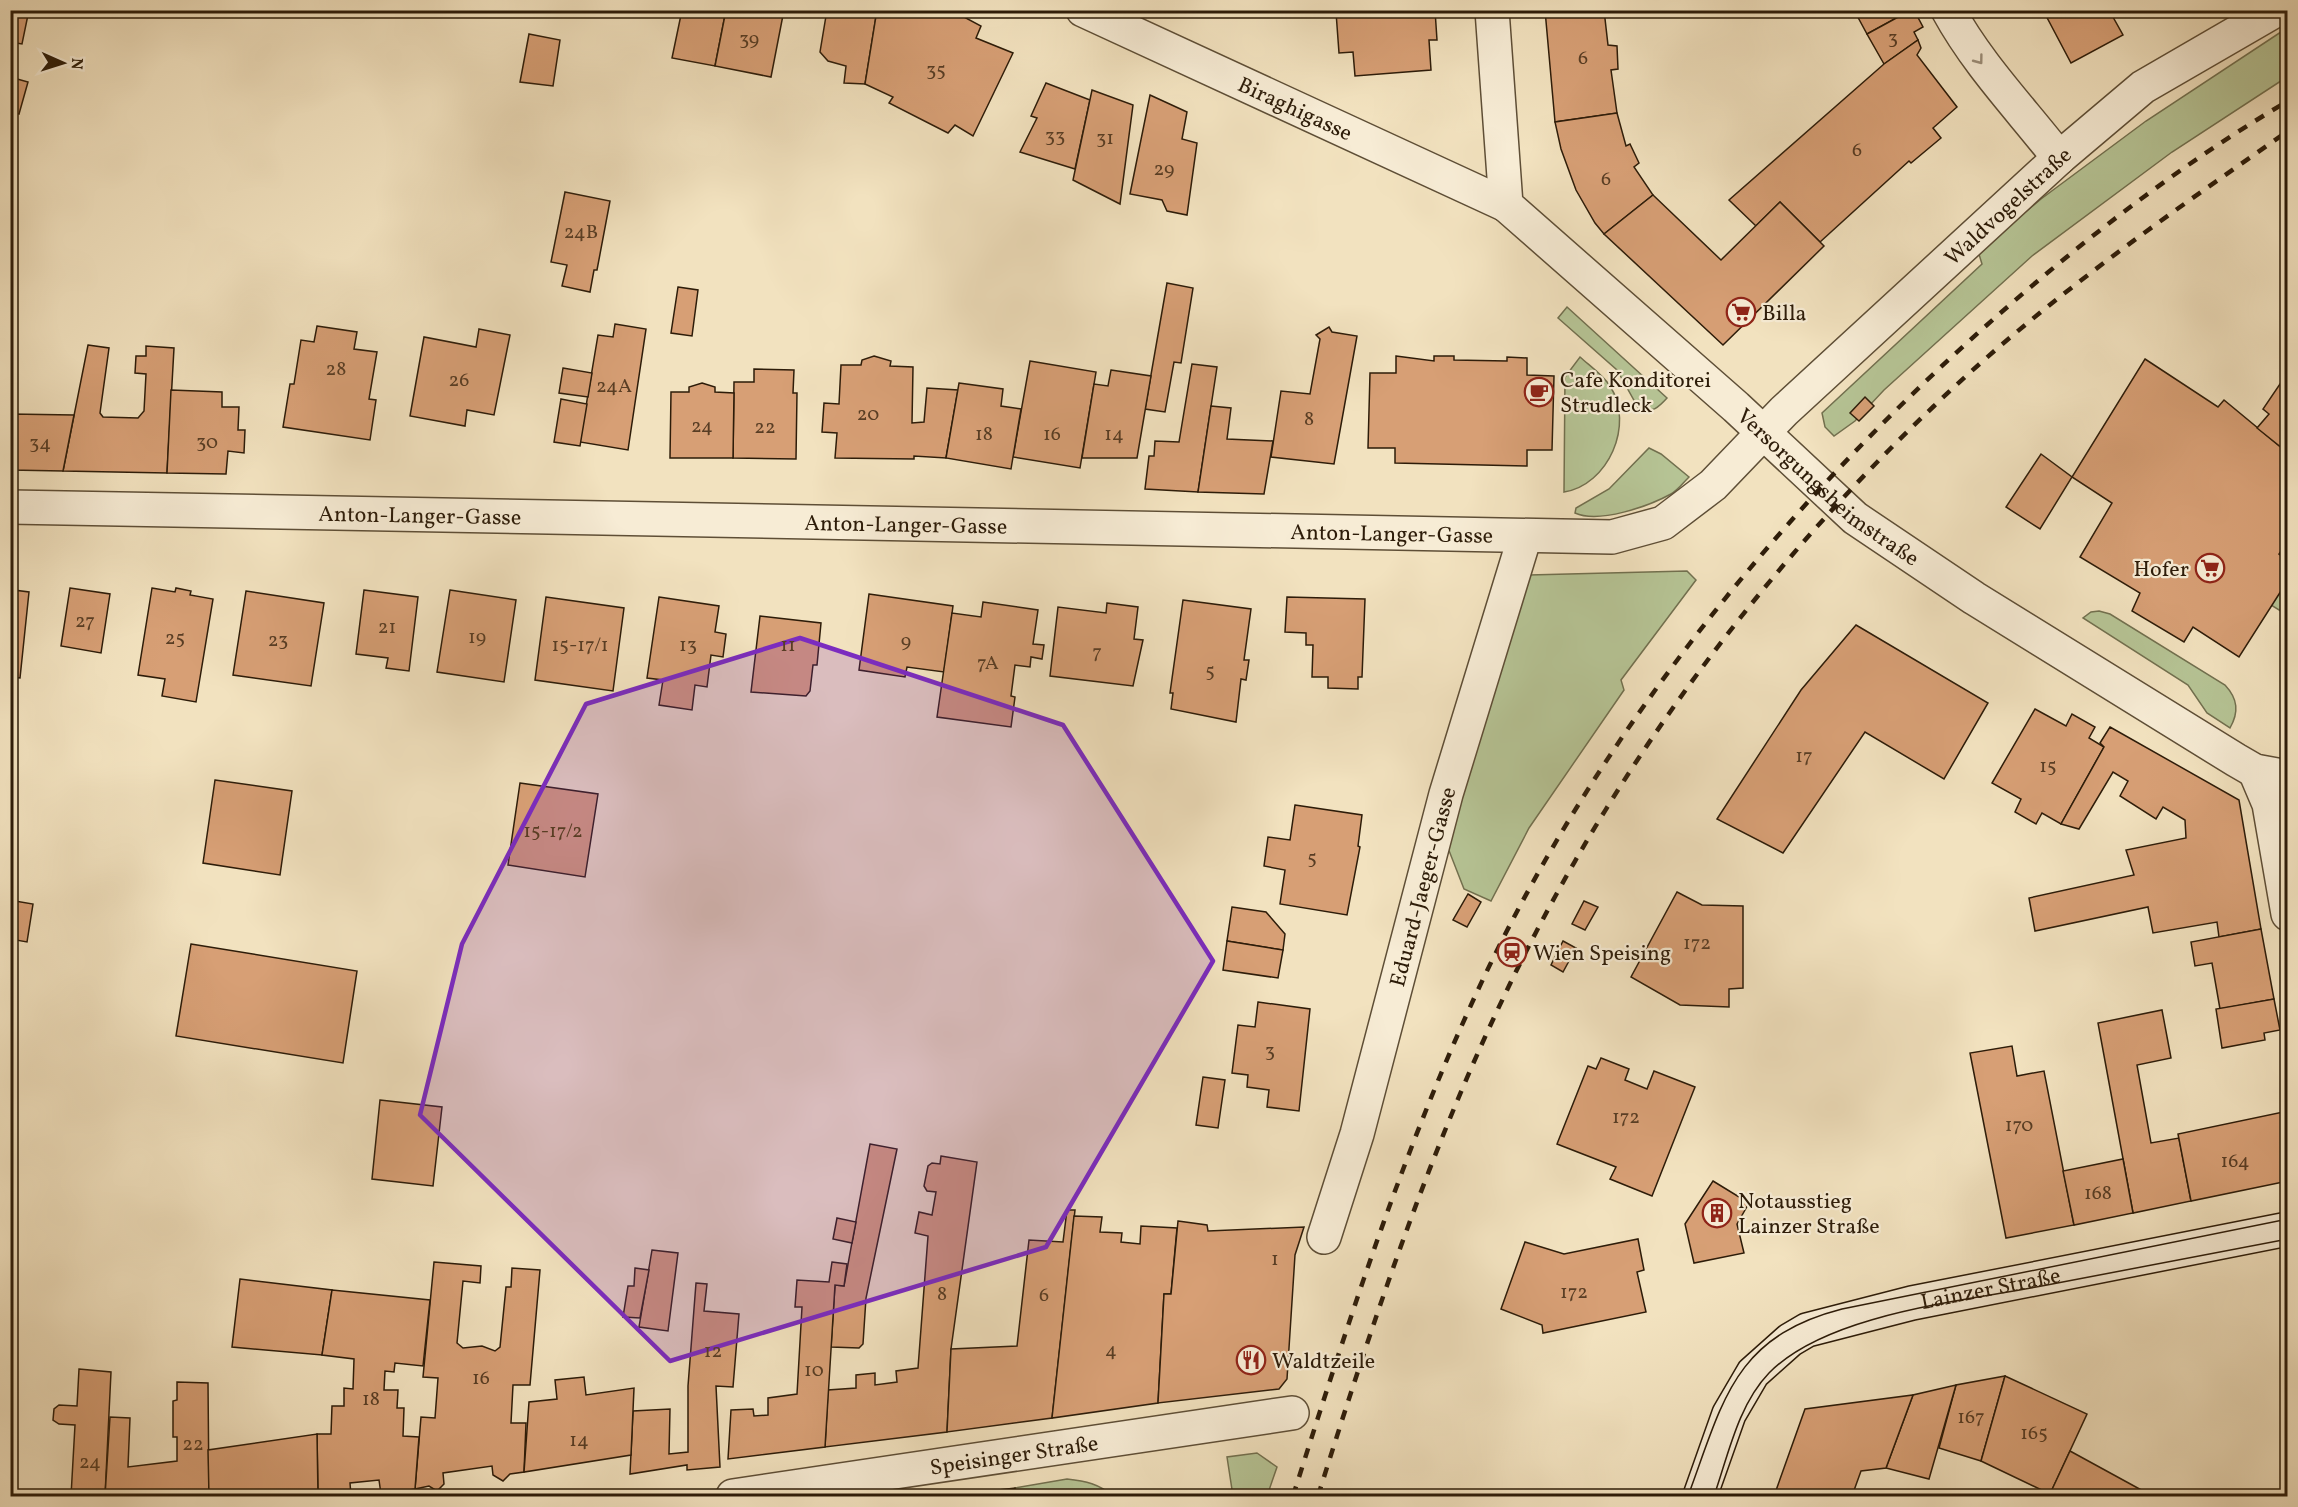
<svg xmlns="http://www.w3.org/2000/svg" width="2298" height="1507" font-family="Vollkorn,serif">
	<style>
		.green { fill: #b6c495; stroke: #72704f; stroke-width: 1.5 }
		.building { fill: #d79f75; stroke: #2d1c09; stroke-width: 1.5 }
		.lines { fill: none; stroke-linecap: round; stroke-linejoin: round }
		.minor-casing { stroke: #5e4e36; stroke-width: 36 }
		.secondary-casing { stroke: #2d1c09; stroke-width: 36 }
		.minor { stroke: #f7ecd5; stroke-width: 33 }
		.secondary { stroke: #f7ecd5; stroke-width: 33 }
		.tram { stroke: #2d1c09; stroke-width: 1.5 }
		.rail { stroke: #2d1c09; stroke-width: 4.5; stroke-dasharray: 10 10; stroke-linecap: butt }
		.oneway { stroke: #9c8e79 }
		.marked { fill: #7b2cbf; fill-opacity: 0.2; stroke: #7b2cbf; stroke-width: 4.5; stroke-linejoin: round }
		.labels { text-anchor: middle; stroke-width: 4.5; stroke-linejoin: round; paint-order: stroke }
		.number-label { font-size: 20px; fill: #583d24 }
		.street-label { font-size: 22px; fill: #2d1c09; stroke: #f7ecd5 }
		.poi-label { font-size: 22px; fill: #2d1c09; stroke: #f7ecd5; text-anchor: start }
	</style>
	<rect width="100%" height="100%" fill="#f2e2bf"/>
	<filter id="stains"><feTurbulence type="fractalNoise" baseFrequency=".00333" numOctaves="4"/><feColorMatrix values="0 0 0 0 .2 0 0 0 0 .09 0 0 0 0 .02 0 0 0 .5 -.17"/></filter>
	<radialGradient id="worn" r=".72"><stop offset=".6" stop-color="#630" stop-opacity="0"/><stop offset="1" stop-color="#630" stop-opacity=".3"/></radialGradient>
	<g class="green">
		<path d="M2287 28V77L2172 152 2032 256 1884 390 1855 421 1834 436 1825 427 1822 413 1982 264 1978 251 2041 199 2146 121Z"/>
		<path d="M1567 307 1667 398C1658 408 1653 412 1640 411L1617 370 1558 318Z"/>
		<path d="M1580 357C1590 366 1603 375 1610 386 1635 425 1608 485 1564 492L1565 377Z"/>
		<path d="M1649 448 1661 454 1689 477C1683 483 1678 490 1671 494 1649 506 1599 524 1575 513L1576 508 1609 489Z"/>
		<path d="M1687 571 1696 580 1621 680 1624 690 1529 828 1491 901 1464 889 1448 848 1456 794 1529 575Z"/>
		<path d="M2287 580V615L2271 605Z"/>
		<path d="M2099 611 2110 614 2225 685C2238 699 2239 712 2230 728L2207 713 2188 685 2083 618 2091 612Z"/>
		<path d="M1257 1453 1277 1467 1267 1496H1233L1227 1457Z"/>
		<path d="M1067 1479C1086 1481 1099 1484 1113 1496H1015V1488Z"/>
	</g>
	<g class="building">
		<path d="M10 10H29L22 44 10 42Z"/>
		<path d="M682 10H726L715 66 672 58Z"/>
		<path d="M726 10H784L771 77 715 66Z"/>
		<path d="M827 10H877L865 84 844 83 846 66 828 61 820 52Z"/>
		<path d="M877 10H921L930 14 933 10H951L981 26 976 38 1013 53 973 136 955 125 948 133 889 103 893 97 865 84Z"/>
		<path d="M1435 10 1437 40H1429L1431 70 1355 76 1353 52 1339 53 1336 12Z"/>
		<path d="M1545 10H1604L1608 45 1617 46 1618 69 1611 70 1617 113 1555 122Z"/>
		<path d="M1854 10H1911L1867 34Z"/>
		<path d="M1911 10H1914L1923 27 1914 32 1918 40 1884 64 1867 34Z"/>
		<path d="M2043 10H2109L2123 35 2071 63Z"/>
		<path d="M529 34 560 40 553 86 520 82Z"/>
		<path d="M1918 40 1921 48 1917 55 1957 107 1933 128 1941 138 1911 163 1909 161 1820 242 1780 202 1756 226 1729 200 1884 64Z"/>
		<path d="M10 77 28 82 19 114 10 111Z"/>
		<path d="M1046 83 1090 100 1075 169 1020 152 1037 118 1031 116Z"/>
		<path d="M1092 90 1133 105 1120 204 1073 180Z"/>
		<path d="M1150 95 1187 112 1182 139 1197 143 1187 215 1167 211 1162 200 1130 194Z"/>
		<path d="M10 111 16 113 10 151Z"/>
		<path d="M1617 113 1626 146 1630 144 1639 163 1634 167 1653 195 1604 234 1595 223 1576 190 1561 149 1555 122Z"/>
		<path d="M565 192 610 201 597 270H594L590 292 562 286 567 265 551 262Z"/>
		<path d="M1653 195 1721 260 1780 202 1824 246 1723 345 1604 234Z"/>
		<path d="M1167 283 1193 288 1181 363 1174 362 1165 412 1145 409Z"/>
		<path d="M678 287 698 290 692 336 671 333Z"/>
		<path d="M615 324 646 329 628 450 580 442 598 335 613 337Z"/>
		<path d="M317 326 357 332 354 349 377 352 369 399 376 400 370 440 283 427 290 384H294L301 340 314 342Z"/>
		<path d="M1329 327 1332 332 1357 336 1334 464 1271 457 1281 391 1310 394 1320 339 1316 335Z"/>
		<path d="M479 329 510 335 494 415 467 410 465 426 410 416 424 337 476 347Z"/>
		<path d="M88 345 109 348 100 413 103 417 138 418 144 411 146 374 135 373 136 356H146V346L174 348 167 473 63 471Z"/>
		<path d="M874 356 891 361 890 366 913 367 912 423 924 422 927 388 958 390 946 458 914 456V459L835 458 837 433 822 432 824 403 839 404 841 365H861L862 360Z"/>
		<path d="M1396 356 1434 361V356H1454V360L1507 361V357L1527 358V375L1554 376 1552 450H1527V466L1395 463V448H1368L1370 373H1396Z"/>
		<path d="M2145 359 2218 407 2224 400 2288 453V541L2279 554 2288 561V580L2239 657 2193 627 2184 642 2132 611 2140 593 2080 557 2112 503 2072 477Z"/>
		<path d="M1030 361 1096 372 1080 468 1013 457Z"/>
		<path d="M1192 364 1217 367 1198 492 1145 489 1149 456H1154L1155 441 1179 442Z"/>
		<path d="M563 368 592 373 588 397 559 393Z"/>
		<path d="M754 369 794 370 793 393H797L796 459 733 458 734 382H754Z"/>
		<path d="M1111 370 1151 376 1137 458H1082L1094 384 1108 386Z"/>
		<path d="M2282 381 2288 385V453L2257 428 2269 414 2263 409Z"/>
		<path d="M702 383 715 387V392L734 393 733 458H670L671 392H689V387Z"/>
		<path d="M959 383 1003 389 1001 406 1021 409 1011 469 946 458Z"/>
		<path d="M171 390 222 392V407H239L238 430H245L244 453 228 451 226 474 167 473Z"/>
		<path d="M1865 397 1874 406 1859 421 1850 413Z"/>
		<path d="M561 399 587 404 580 446 554 442Z"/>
		<path d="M1211 406 1231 408 1227 439 1273 441 1264 494 1198 492Z"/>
		<path d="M10 414 74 415 63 471 10 470Z"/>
		<path d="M2041 454 2072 477 2040 529 2006 507Z"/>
		<path d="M10 585 14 586V590L29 592 20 678 10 677Z"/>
		<path d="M70 588 110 594 101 653 61 646Z"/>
		<path d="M152 588 175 592 176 588 191 591 190 595 213 599 196 702 162 696 165 679 138 675Z"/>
		<path d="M364 590 418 597 409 671 386 668 388 658 356 654Z"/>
		<path d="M450 590 516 600 504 682 437 672Z"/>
		<path d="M246 591 324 603 311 686 233 675Z"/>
		<path d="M869 594 953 606 944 672 907 667 905 677 859 670Z"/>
		<path d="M546 597 624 608 613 691 535 680Z"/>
		<path d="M659 597 719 606 715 632 726 634 723 657 711 655 707 687 695 685 692 710 659 705 663 680 647 678Z"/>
		<path d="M1287 597 1365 599 1362 677H1358V689L1328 688V677H1312L1313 645H1306V633L1285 632Z"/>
		<path d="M1183 600 1251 609 1244 660H1249L1246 680 1241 679 1236 722 1171 709 1173 693H1170Z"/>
		<path d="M983 602 1038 610 1033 644 1044 645 1042 659 1031 657 1030 667 1015 665 1011 696 1015 697 1011 727 937 717 952 613 981 617Z"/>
		<path d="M1107 603 1138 607 1134 639 1143 640 1133 686 1050 676 1058 607 1106 613Z"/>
		<path d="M760 616 821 623 817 665H813L810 691 806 696 751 692Z"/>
		<path d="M1856 625 1988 703 1944 779 1865 732 1783 853 1717 819 1801 690Z"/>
		<path d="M2035 709 2066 726 2072 714 2095 727 2089 738 2104 747 2061 824 2042 813 2036 824 2015 812 2021 799 1992 783Z"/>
		<path d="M2110 727 2239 800 2261 929 2219 937 2217 922 2153 933 2148 907 2035 931 2029 898 2134 875 2126 850 2186 838 2185 820 2163 807 2156 819 2120 796 2128 781 2113 772 2079 829 2061 824 2104 747 2100 743Z"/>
		<path d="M215 780 292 791 280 875 203 863Z"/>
		<path d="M520 783 598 794 585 877 508 865Z"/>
		<path d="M1295 805 1362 815 1358 846 1360 847 1347 915 1280 904 1285 870 1264 866 1268 837 1290 840Z"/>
		<path d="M1677 892 1702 905 1743 906V988L1729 989V1007L1680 1005 1631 977Z"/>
		<path d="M1468 894 1481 902 1467 927 1453 920Z"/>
		<path d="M15 901 33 904 27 942 10 939Z"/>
		<path d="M1584 901 1598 907 1585 930 1572 924Z"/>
		<path d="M1232 907 1266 912 1285 934 1283 950 1227 941Z"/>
		<path d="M2261 929 2274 999 2220 1009 2212 963 2195 966 2191 942Z"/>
		<path d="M1227 941 1283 950 1278 978 1223 970Z"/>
		<path d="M1563 941 1576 948 1563 972 1551 965Z"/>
		<path d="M191 944 357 971 343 1063 176 1036Z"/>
		<path d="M2274 999 2280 1030 2264 1033 2265 1040 2222 1048 2216 1009Z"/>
		<path d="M1258 1002 1310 1009 1299 1111 1267 1107 1269 1090 1247 1087 1248 1075 1232 1073 1238 1025 1255 1027Z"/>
		<path d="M2162 1010 2171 1058 2137 1065 2151 1143 2179 1138 2191 1201 2133 1213 2098 1023Z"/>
		<path d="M2012 1046 2017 1076 2044 1071 2074 1225 2006 1238 1970 1053Z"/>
		<path d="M1601 1058 1629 1069 1625 1080 1647 1089 1654 1071 1695 1087 1652 1196 1610 1179 1616 1167 1557 1144 1588 1066 1596 1069Z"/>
		<path d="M1203 1077 1225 1080 1218 1128 1196 1125Z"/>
		<path d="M380 1100 442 1107 433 1186 372 1179Z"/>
		<path d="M2288 1111V1181L2191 1201 2178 1134Z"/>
		<path d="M870 1144 897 1149 866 1298 863 1344 859 1348 831 1347 835 1285 844 1286Z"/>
		<path d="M941 1156 977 1162 951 1349 947 1432 825 1447 828 1390 856 1388V1375L875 1373V1385L897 1382 896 1371 918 1368 928 1236 915 1233 919 1212 932 1215 936 1192 927 1191 924 1186 928 1166 932 1163 940 1164Z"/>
		<path d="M2123 1159 2133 1213 2074 1225 2063 1171Z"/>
		<path d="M1713 1181 1749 1203 1737 1224 1744 1253 1694 1263 1685 1224Z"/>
		<path d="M1067 1210H1075L1052 1418 947 1432 951 1349 1017 1346 1029 1240 1063 1242Z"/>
		<path d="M1074 1216 1102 1217 1100 1232 1122 1233 1121 1242 1140 1244 1141 1226 1177 1228 1171 1294H1164L1158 1403 1052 1418Z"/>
		<path d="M837 1218 856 1222 852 1243 833 1239Z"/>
		<path d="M1178 1221 1207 1225 1208 1231 1304 1227 1295 1255 1287 1379 1279 1389 1158 1403 1164 1294H1171Z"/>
		<path d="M1638 1239 1644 1270 1637 1272 1646 1312 1543 1333 1542 1325 1501 1309 1525 1242 1564 1254Z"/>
		<path d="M652 1250 678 1253 668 1331 639 1327Z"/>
		<path d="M434 1262 481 1266 480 1283 463 1281 457 1343 463 1348 482 1346 495 1351 500 1347 506 1287H511L512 1268 540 1270 530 1385H513L511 1423H526L524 1472 510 1474 503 1481 493 1475 492 1466 443 1473 444 1484 437 1491 429 1486 415 1489 421 1417 435 1418 438 1378 423 1377Z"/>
		<path d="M832 1262 847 1264 844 1286 835 1285 825 1447 728 1459 731 1410 753 1409 754 1416 768 1415V1398L797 1394 802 1307H795L797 1280 829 1282Z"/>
		<path d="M635 1268 649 1270 640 1318 623 1317 628 1286H634Z"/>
		<path d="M240 1279 332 1290 322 1355 232 1347Z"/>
		<path d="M696 1283 707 1284 704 1311 739 1314 733 1387 716 1386 720 1467 687 1470V1465L630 1474 633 1411 670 1409 669 1454 688 1452V1386Z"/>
		<path d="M332 1290 430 1300 423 1366 395 1363 394 1372 385 1371 384 1390H398L397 1408H404L403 1436 419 1437 415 1489 381 1494 379 1480 350 1483 351 1496H318L317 1434H331L332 1406H344V1388L353 1389 354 1359 322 1355Z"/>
		<path d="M79 1369 111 1372 105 1496H71L75 1425 59 1424 53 1420 54 1409 59 1405 77 1406Z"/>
		<path d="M2005 1376 1981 1461 1939 1448 1956 1385Z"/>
		<path d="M2005 1376 2087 1414 2050 1494 1981 1461Z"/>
		<path d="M584 1377 586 1395 634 1388 631 1455 524 1472 529 1402 557 1399 555 1380Z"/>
		<path d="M177 1382 208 1383 209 1496H105L110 1417 130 1418 128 1467 177 1461V1437H173V1401L177 1400Z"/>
		<path d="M1956 1385 1929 1479 1886 1468 1913 1395Z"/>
		<path d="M1913 1395 1886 1468 1861 1471 1852 1496H1774L1805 1409Z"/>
		<path d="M317 1434 318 1496H209L208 1450Z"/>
		<path d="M2070 1451 2145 1492 2155 1496H2049Z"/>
		<path d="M1015 1488V1496H945Z"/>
	</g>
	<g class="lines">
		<g class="minor-casing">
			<g id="minor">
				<path id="s1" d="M1083 10 1506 205"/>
				<path id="s2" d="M1492 10 1506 205 1736 407 1855 518 1974 598 2236 760 2255 771 2288 777"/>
				<path d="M1948 10C1978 65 2021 109 2059 158"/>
				<path id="s3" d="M10 507 1612 537 1663 523 1713 485 1784 411 2059 158 2143 87 2276 10"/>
				<path d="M2255 771 2269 804 2288 914"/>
				<path id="s4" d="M1324 1237 1357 1134 1446 794 1525 536"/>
				<path id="s5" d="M733 1496 1292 1413"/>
			</g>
		</g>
		<g class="secondary-casing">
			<g id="secondary">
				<path id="s6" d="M1700 1496 1729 1414 1753 1373 1790 1340 1807 1330 1912 1303 2288 1229"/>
			</g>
		</g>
		<use href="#minor" class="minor"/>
		<use href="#secondary" class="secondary"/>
		<g class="tram">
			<path d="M1688 1496C1723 1402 1733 1337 1842 1309L2288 1219"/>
			<path d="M1714 1496C1728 1456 1738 1405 1769 1373 1828 1313 1965 1301 2047 1285 2127 1270 2207 1254 2288 1239"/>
		</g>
		<g class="rail">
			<path d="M1293 1496C1349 1320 1405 1143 1485 975 1605 724 1789 499 1997 316 2087 237 2184 162 2288 101"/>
			<path d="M1318 1496C1372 1324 1429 1151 1508 988 1613 770 1759 572 1934 406 2042 302 2165 217 2288 131"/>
		</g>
	</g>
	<defs><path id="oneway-chevron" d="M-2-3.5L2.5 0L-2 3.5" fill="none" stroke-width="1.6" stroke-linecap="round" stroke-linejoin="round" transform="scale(1.5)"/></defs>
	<use class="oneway" href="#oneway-chevron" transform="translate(1979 60) rotate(53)"/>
	<path class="marked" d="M800 638 1063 725 1213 961 1046 1247 670 1361 420 1115 462 944 586 704Z"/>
	<defs>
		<g id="supermarket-ring" transform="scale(1.5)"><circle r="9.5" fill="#f7ecd5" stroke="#8f2418" stroke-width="1.5"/><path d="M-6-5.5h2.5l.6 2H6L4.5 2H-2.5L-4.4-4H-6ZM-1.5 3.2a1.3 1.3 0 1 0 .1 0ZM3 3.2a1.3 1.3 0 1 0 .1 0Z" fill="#8f2418"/></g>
		<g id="cafe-ring" transform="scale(1.5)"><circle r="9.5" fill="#f7ecd5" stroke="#8f2418" stroke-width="1.5"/><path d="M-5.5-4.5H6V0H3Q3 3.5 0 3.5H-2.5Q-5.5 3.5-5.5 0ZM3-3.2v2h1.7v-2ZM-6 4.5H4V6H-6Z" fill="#8f2418"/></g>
		<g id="station-ring" transform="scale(1.5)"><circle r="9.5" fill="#f7ecd5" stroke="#8f2418" stroke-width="1.5"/><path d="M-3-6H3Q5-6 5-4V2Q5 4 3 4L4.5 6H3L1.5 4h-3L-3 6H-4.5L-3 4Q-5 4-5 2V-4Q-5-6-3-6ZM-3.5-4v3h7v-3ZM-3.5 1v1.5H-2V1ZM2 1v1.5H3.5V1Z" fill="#8f2418"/></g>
		<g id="building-ring" transform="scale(1.5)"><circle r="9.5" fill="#f7ecd5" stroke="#8f2418" stroke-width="1.5"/><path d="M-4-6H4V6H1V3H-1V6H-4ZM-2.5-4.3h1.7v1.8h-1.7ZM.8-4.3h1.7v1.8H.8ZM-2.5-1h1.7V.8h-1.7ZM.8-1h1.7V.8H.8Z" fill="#8f2418"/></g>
		<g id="restaurant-ring" transform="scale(1.5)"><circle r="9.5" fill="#f7ecd5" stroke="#8f2418" stroke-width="1.5"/><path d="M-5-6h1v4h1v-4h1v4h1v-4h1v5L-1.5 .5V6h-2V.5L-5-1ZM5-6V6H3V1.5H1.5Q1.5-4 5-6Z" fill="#8f2418"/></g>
	</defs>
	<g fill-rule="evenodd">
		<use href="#supermarket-ring" x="1741" y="312"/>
		<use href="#cafe-ring" x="1539" y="392"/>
		<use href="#supermarket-ring" x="2210" y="568"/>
		<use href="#station-ring" x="1512" y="952"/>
		<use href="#building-ring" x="1717" y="1213"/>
		<use href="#restaurant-ring" x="1251" y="1360"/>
	</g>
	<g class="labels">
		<g class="number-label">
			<text x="1893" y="44">3</text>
			<text x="749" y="45">39</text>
			<text x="1583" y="64">6</text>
			<text x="936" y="76">35</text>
			<text x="1055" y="142">33</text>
			<text x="1105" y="144">31</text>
			<text x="1857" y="156">6</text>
			<text x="1164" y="175">29</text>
			<text x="1606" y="185">6</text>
			<text x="581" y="238">24B</text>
			<text x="336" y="375">28</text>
			<text x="459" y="386">26</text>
			<text x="614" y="392">24A</text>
			<text x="868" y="420">20</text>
			<text x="1309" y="425">8</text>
			<text x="702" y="432">24</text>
			<text x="765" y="433">22</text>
			<text x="984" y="440">18</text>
			<text x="1052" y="440">16</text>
			<text x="1114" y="440">14</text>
			<text x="207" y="448">30</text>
			<text x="40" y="449">34</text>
			<text x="85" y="627">27</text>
			<text x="387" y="633">21</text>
			<text x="477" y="643">19</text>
			<text x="175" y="644">25</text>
			<text x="278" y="646">23</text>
			<text x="906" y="647">9</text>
			<text x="580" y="651">15-17/1</text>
			<text x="688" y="651">13</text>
			<text x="788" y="651">11</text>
			<text x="1097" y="658">7</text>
			<text x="988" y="669">7A</text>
			<text x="1210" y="677">5</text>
			<text x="1804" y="762">17</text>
			<text x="2048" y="772">15</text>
			<text x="553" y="837">15-17/2</text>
			<text x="1312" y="864">5</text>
			<text x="1697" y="949">172</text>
			<text x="1270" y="1057">3</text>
			<text x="1626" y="1123">172</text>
			<text x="2019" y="1131">170</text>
			<text x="2235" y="1167">164</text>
			<text x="2098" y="1199">168</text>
			<text x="1275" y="1265">1</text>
			<text x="1574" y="1298">172</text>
			<text x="942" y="1300">8</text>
			<text x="1044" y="1301">6</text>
			<text x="1111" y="1356">4</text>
			<text x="713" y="1357">12</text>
			<text x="814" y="1376">10</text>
			<text x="481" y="1384">16</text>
			<text x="371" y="1405">18</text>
			<text x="1971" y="1423">167</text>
			<text x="2034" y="1439">165</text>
			<text x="579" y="1446">14</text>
			<text x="193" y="1450">22</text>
			<text x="90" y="1468">24</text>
		</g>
		<g class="street-label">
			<text dy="8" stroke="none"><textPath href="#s1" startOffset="234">Biraghigasse</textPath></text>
			<text dy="8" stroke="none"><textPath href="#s3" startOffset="2124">Waldvogelstraße</textPath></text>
			<text dy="8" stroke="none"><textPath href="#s2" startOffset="624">Versorgungsheimstraße</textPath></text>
			<text dy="8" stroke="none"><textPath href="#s3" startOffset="410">Anton-Langer-Gasse</textPath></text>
			<text dy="8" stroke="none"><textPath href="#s3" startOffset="896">Anton-Langer-Gasse</textPath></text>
			<text dy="8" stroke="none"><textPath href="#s3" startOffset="1382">Anton-Langer-Gasse</textPath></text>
			<text dy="8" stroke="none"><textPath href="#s4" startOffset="364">Eduard-Jaeger-Gasse</textPath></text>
			<text dy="8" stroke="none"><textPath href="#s6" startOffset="392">Lainzer Straße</textPath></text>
			<text dy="8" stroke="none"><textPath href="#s5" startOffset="284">Speisinger Straße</textPath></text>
		</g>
		<g class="poi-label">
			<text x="1762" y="320">Billa</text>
			<text x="1560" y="387">Cafe Konditorei<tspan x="1560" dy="25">Strudleck</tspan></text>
			<text x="2189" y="576" text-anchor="end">Hofer</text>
			<text x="1533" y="960">Wien Speising</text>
			<text x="1738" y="1208">Notausstieg<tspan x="1738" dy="25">Lainzer Straße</tspan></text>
			<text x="1272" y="1368">Waldtzeile</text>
		</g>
	</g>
	<rect width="2298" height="1507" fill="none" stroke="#f2e2bf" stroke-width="36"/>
	<rect x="12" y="12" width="2274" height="1483" fill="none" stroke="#2d1c09" stroke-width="3"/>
	<rect x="18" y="18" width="2262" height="1471" fill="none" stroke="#2d1c09" stroke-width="1.5"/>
	<g transform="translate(63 63) rotate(93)" stroke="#f7ecd5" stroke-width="4.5" paint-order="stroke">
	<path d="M0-4.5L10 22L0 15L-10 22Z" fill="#2d1c09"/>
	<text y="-9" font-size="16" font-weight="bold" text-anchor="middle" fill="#2d1c09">N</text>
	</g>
	<rect width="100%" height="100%" filter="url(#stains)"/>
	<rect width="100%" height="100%" fill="url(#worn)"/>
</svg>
